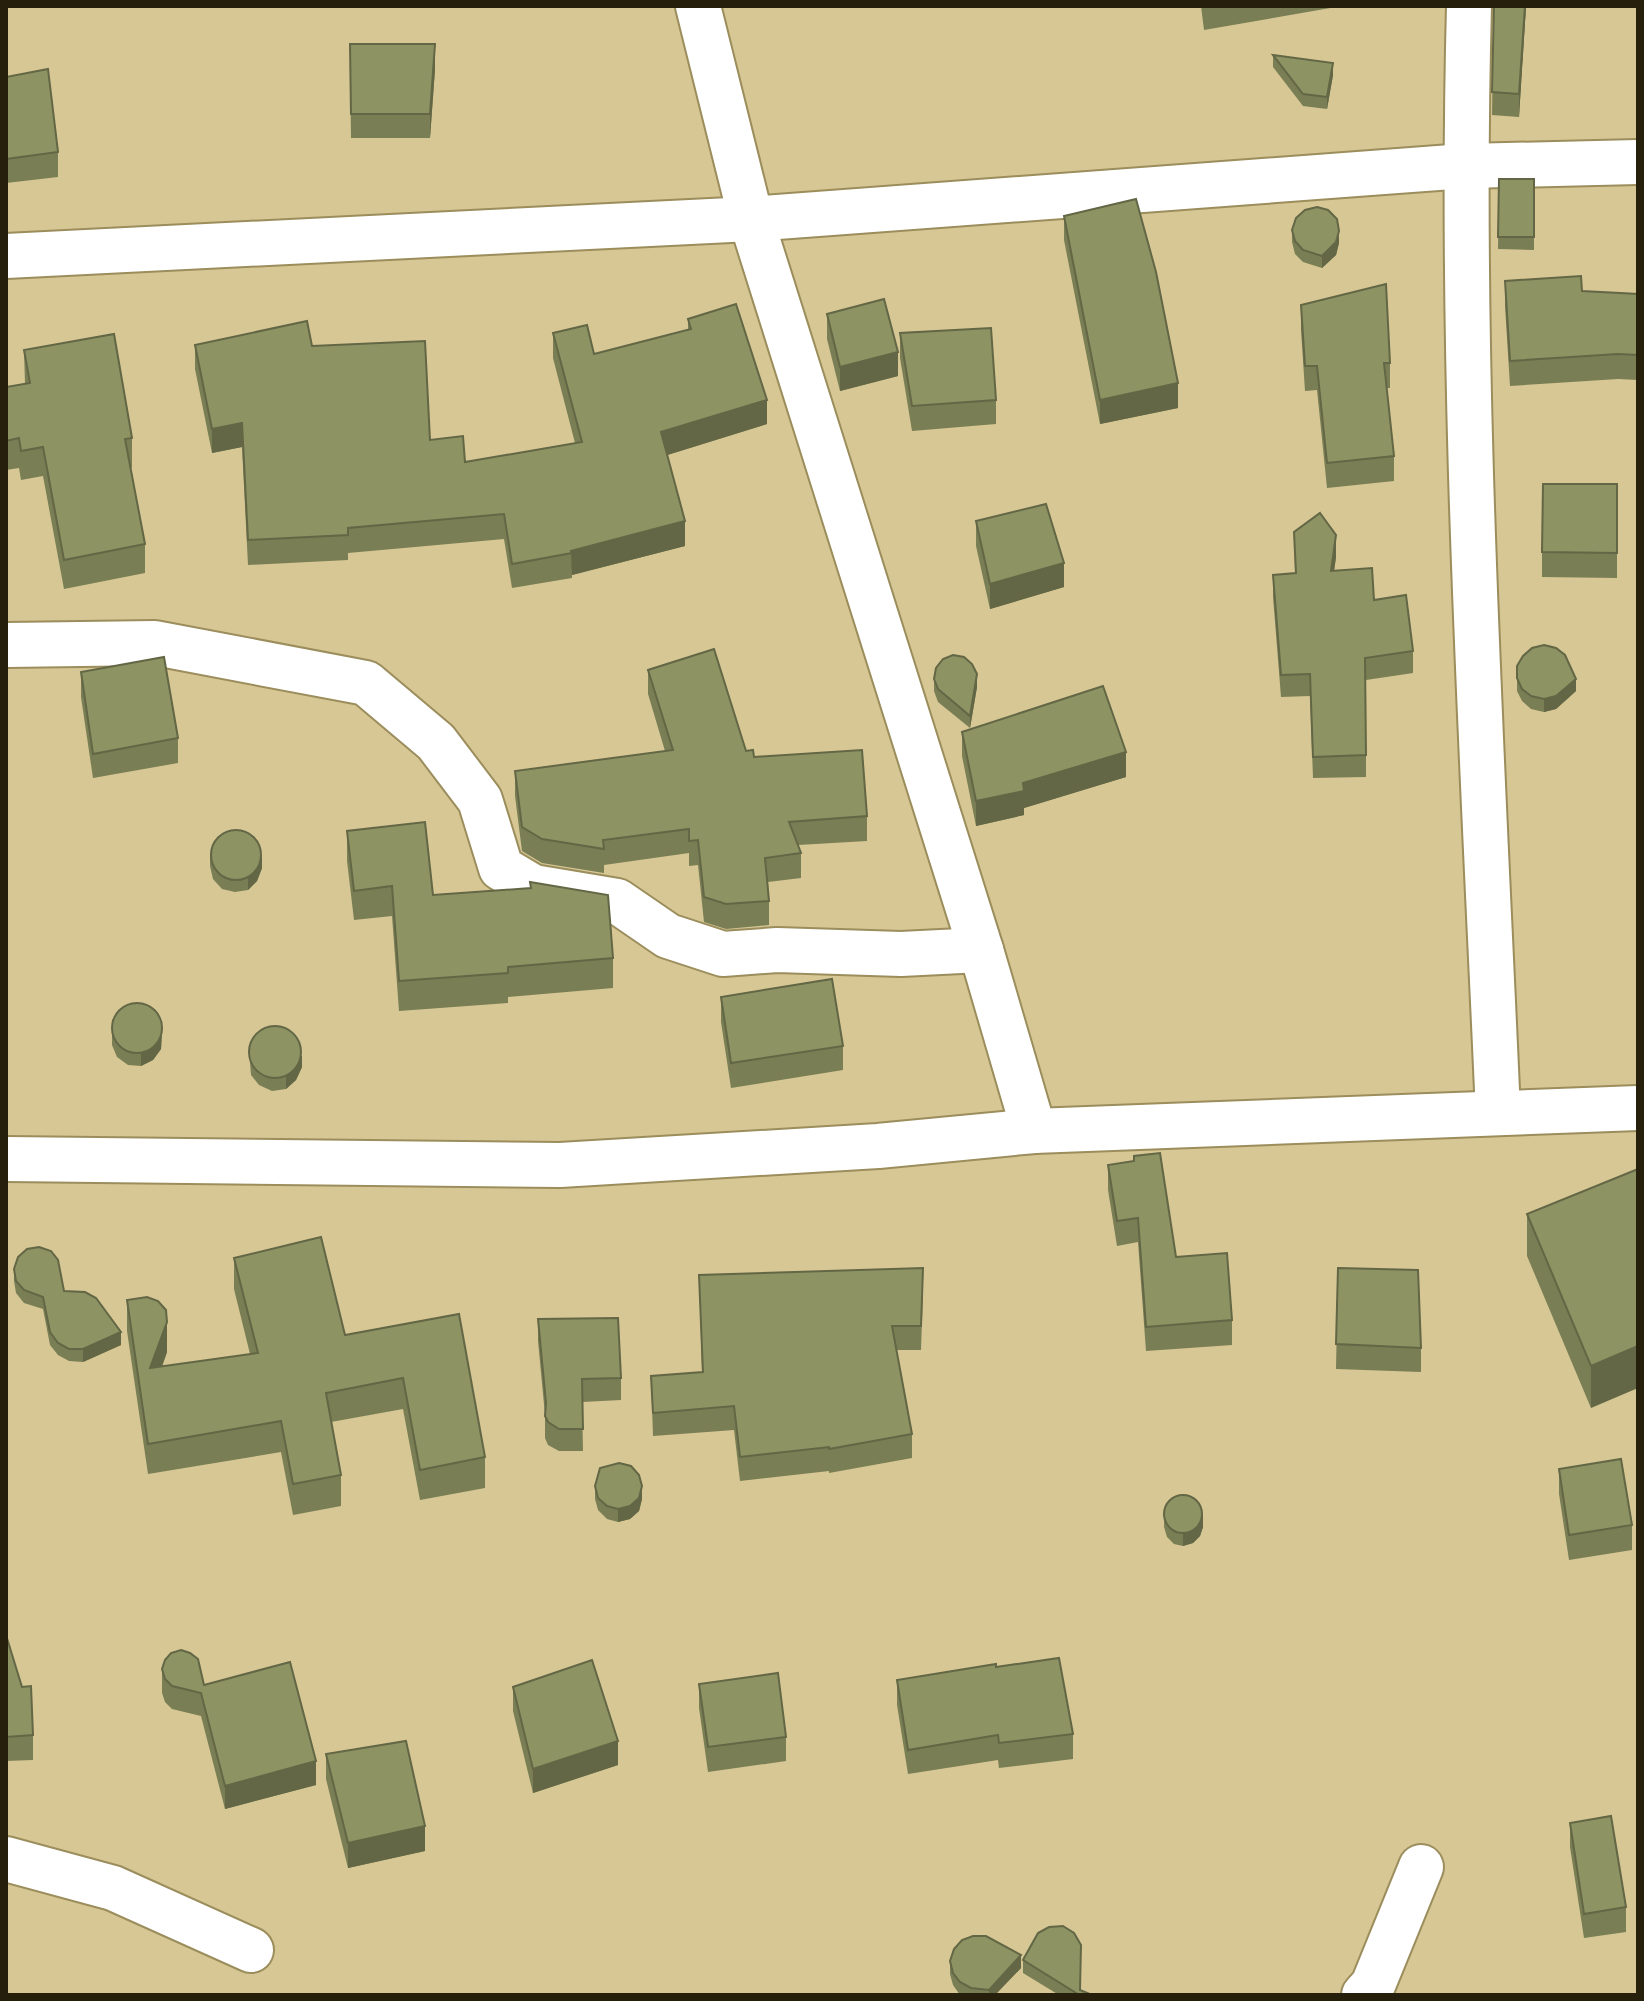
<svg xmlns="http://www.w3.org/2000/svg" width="1644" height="2001" font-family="'IBM Plex Sans',sans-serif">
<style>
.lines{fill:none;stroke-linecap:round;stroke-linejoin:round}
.minor-casing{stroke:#9b8d5c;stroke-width:48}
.minor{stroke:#fff;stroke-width:44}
.wall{fill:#797e54}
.shaded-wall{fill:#636745}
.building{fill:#8d9362;stroke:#636745;stroke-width:2}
</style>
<rect width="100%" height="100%" fill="#d6c795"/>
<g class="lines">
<g class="minor-casing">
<g id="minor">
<path d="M698 6 751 219 981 950 1034 1131"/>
<path d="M1469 6C1459 375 1482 745 1498 1113"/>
<path d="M6 256 751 219 1465 166 1638 162"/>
<path d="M6 645 155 643 366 683 436 742 480 800 501 868 533 887 617 901 668 936 723 954 777 950 901 954 981 950"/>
<path d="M6 1159 560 1165 878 1146 1034 1131 1638 1108"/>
<path d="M6 1859 113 1888 251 1950"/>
<path d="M1364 1995 1373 1985 1421 1867"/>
</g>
</g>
<use href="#minor" class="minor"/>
</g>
<g class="wall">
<path d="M1201 6H1342L1204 30Z"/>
<path d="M1494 6H1526L1519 117 1492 115Z"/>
<path d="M1273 55 1333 75 1327 109 1303 106 1273 67Z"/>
<path d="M350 68 435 69 430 138H351Z"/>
<path d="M6 77 58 152V177L6 183Z"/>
<path d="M1499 179H1534V250L1498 249Z"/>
<path d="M1064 216 1178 408 1100 424 1064 240Z"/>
<path d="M1292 230 1339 243 1336 255 1322 268 1303 262 1295 254 1292 242Z"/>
<path d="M1505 281 1582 291 1638 294V380L1618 379 1510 386 1505 306Z"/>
<path d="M1301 305 1390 363V388H1387L1394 456V481L1327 488 1317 390 1305 391 1301 330Z"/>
<path d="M827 314 898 376 840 391 827 339Z"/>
<path d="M688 319 767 424 667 455 685 546 572 575V578L512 588 504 539 348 553V560L248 565 242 447 212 453 195 369V345L312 346 430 440 465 462 575 443 553 358V333L594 354 688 330Z"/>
<path d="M900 333 996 400V424L912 431 900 358Z"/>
<path d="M24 350 132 438V467L131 468 145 544V573L64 589 43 476 21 480 19 468 6 470V387L25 384Z"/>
<path d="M1617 484V578L1542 577V552Z"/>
<path d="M976 521 1064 587 990 609 976 546Z"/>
<path d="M1294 532 1336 557 1334 571 1374 600 1413 651V673L1366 680V777L1313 778 1310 696 1281 697 1273 597V575L1295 573Z"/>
<path d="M1517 666 1576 691 1556 709 1544 712 1531 709 1522 701 1517 691Z"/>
<path d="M648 670 754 757 867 816V841L798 845 801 853V878L768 882 769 901V925L726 929 704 922 698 865 689 866V853L604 865V873L542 863 522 851 515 796V771L665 751 648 694Z"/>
<path d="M81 672 178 738V763L93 778 81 697Z"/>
<path d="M934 679 977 687 970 728 938 702 934 691Z"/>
<path d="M962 732 1126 777 1024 808V815L976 826 962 756Z"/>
<path d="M347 831 433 895 530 888V882L613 958V988L508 997V1003L399 1011 392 916 354 920 347 861Z"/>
<path d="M210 853 262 868 257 881 248 890 235 892 222 889 213 879 210 866Z"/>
<path d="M721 997 843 1046V1070L731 1088 721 1022Z"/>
<path d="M112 1019 162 1036 161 1049 153 1060 141 1066 128 1065 117 1057 112 1045Z"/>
<path d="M249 1049 302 1067 296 1080 286 1089 272 1091 259 1085 251 1075Z"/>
<path d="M1108 1165 1176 1257 1232 1320V1345L1146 1351 1138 1242 1117 1246 1108 1190Z"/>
<path d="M1638 1169 1591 1408 1527 1256V1214Z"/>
<path d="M234 1258 345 1335 459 1314 485 1457V1488L420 1500 403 1409 331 1422 341 1475V1506L293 1515 281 1452 148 1474 127 1331V1300L167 1352 162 1367 250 1354 234 1289Z"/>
<path d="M1338 1268 1421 1348V1372L1336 1369Z"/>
<path d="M14 1269 64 1291 121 1345 83 1362 69 1361 58 1355 50 1345 43 1309 24 1303 16 1293 14 1281Z"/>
<path d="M699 1275 923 1291 921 1350H896L912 1434V1458L829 1473V1471L740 1481 734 1430 653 1436 651 1376 702 1372Z"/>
<path d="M538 1319 621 1378V1400L582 1402 583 1451H559L548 1445 545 1438V1415L538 1341Z"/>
<path d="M1559 1469 1632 1525V1550L1569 1560 1559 1494Z"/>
<path d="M595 1486 642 1499 639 1511 630 1519 618 1522 607 1519 598 1510 595 1499Z"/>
<path d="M1164 1515 1203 1527 1200 1536 1193 1543 1183 1546 1174 1544 1167 1537 1164 1527Z"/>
<path d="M6 1635 33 1735V1760L6 1761Z"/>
<path d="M996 1667 1073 1734V1759L999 1768 998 1760 908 1774 897 1705V1680Z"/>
<path d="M162 1669 204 1685 316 1785 225 1809 201 1716 172 1709 165 1702 162 1693Z"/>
<path d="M699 1684 786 1737V1761L708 1772 699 1708Z"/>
<path d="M513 1687 618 1765 533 1793 513 1711Z"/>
<path d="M326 1754 425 1851 348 1868 326 1779Z"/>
<path d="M1570 1823 1626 1907V1932L1584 1938 1570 1847Z"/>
<path d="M1023 1960 1080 1990 1092 1995H1059L1023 1973Z"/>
<path d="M950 1961 1021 1968 995 1995H960L953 1985 950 1974Z"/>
</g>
<g class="shaded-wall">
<path d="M1525 6H1526L1519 117V94Z"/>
<path d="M435 44V69L430 138V114Z"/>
<path d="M1333 63V75L1327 109V97Z"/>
<path d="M1339 231V243L1336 255 1322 268V256Z"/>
<path d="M898 352V376L840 391V367Z"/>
<path d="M1178 383V408L1100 424V400Z"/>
<path d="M767 400V424L661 457V432Z"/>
<path d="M242 423V447L212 453V429Z"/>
<path d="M685 521V546L572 575 571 551Z"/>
<path d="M1336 535V557L1331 593V571Z"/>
<path d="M1064 563V587L990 609V584Z"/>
<path d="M977 674V687L970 728V716Z"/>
<path d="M1576 679V691L1556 709 1544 712V699Z"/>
<path d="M1126 752V777L1024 808V815L976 826V801L1023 783Z"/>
<path d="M262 856V868L257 881 248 890V877Z"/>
<path d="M162 1024 161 1049 153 1060 141 1066V1053Z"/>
<path d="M302 1055V1067L296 1080 286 1089V1076Z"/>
<path d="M167 1322V1352L150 1399V1368Z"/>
<path d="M121 1332V1345L83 1362V1349Z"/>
<path d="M1638 1346V1388L1591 1408V1366Z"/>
<path d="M642 1486V1499L639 1511 630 1519 618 1522V1509Z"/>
<path d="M1203 1515V1527L1200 1536 1193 1543 1183 1546V1534Z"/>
<path d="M618 1741V1765L533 1793V1769Z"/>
<path d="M316 1761V1785L225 1809V1786Z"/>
<path d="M425 1826V1851L348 1868V1843Z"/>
<path d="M1021 1955V1968L995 1995H989V1990Z"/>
</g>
<g class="building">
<path d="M1494 6H1525L1519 94 1492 92Z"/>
<path d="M350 44H435L430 114H351Z"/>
<path d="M1273 55 1333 63 1327 97 1303 94Z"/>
<path d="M48 69 58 152 6 159V77Z"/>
<path d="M1499 179H1534V237H1498Z"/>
<path d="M1136 199 1156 272 1178 383 1100 400 1064 216Z"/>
<path d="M1317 207 1328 210 1337 219 1339 231 1336 242 1322 256 1303 250 1295 241 1292 230 1296 218 1305 210Z"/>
<path d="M1581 276 1582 291 1638 294V355L1618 354 1510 361 1505 281Z"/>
<path d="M1386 284 1390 363H1384L1394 456 1327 463 1317 366H1305L1301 305Z"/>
<path d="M884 299 898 352 840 367 827 314Z"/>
<path d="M736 304 767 400 661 432 685 521 571 551 572 553 512 564 504 514 348 528V535L248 540 242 423 212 429 195 345 307 321 312 346 425 341 430 440 463 436 465 462 582 442 553 333 587 325 594 354 691 329 688 319Z"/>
<path d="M991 328 996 400 912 406 900 333Z"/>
<path d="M114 334 132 438 125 439 145 544 64 560 43 447 21 451 19 438 6 441V387L30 383 24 350Z"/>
<path d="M1543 484H1617V553L1542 552Z"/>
<path d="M1046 504 1064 563 990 584 976 521Z"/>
<path d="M1320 513 1336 535 1331 571 1372 568 1374 600 1406 595 1413 651 1365 658 1366 755 1313 757 1310 674 1281 675 1273 575 1296 573 1294 532Z"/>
<path d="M1544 645 1556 648 1565 655 1576 679 1556 696 1544 699 1531 696 1522 689 1517 678V666L1523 656 1532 648Z"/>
<path d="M714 649 746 751 753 750 754 757 862 750 867 816 789 822 801 853 765 858 769 901 726 904 704 897 698 840 689 841V829L603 840 604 849 542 839 522 827 515 771 673 750 648 670Z"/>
<path d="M953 655 964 657 972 664 977 674 970 716 938 689 934 679 936 668 943 659Z"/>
<path d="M164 657 178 738 93 754 81 672Z"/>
<path d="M1103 686 1126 752 1023 783 1024 791 976 801 962 732Z"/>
<path d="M425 822 433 895 531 888 530 882 608 895 613 958 508 967V973L399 981 392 886 354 891 347 831Z"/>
<circle cx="236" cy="855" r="25"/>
<path d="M832 979 843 1046 731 1063 721 997Z"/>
<circle cx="137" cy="1028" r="25"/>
<circle cx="275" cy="1052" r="26"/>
<path d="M1160 1153 1176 1257 1227 1253 1232 1320 1146 1327 1138 1218 1117 1221 1108 1165 1134 1161V1156Z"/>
<path d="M1638 1169V1346L1591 1366 1527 1214Z"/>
<path d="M321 1237 345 1335 459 1314 485 1457 420 1470 403 1378 326 1393 341 1475 293 1484 281 1421 148 1444 127 1300 147 1297 158 1301 166 1310 167 1322 150 1368 258 1353 234 1258Z"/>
<path d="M39 1247 51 1251 58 1260 64 1291 85 1292 96 1298 121 1332 83 1349H69L58 1343 50 1332 43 1297 24 1290 16 1281 14 1269 18 1257 27 1249Z"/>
<path d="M923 1268 921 1326H892L912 1434 829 1449V1447L740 1457 734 1406 653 1413 651 1376 703 1372 699 1275Z"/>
<path d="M1338 1268 1418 1270 1421 1348 1336 1344Z"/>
<path d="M618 1318 621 1378 582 1379 583 1429H559L548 1422 545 1416 546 1403 538 1319Z"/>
<path d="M1621 1459 1632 1525 1569 1535 1559 1469Z"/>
<path d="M619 1463 631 1466 639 1475 642 1486 639 1498 630 1506 618 1509 607 1506 598 1498 595 1486 600 1468Z"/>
<circle cx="1183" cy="1514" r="19"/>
<path d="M6 1635 22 1687 31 1686 33 1735 6 1737Z"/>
<path d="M181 1650 190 1653 198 1659 204 1685 290 1662 316 1761 225 1786 201 1693 172 1686 165 1679 162 1669 165 1660 171 1653Z"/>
<path d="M1059 1658 1073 1734 999 1743 998 1735 908 1750 897 1680 996 1664V1667Z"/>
<path d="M592 1660 618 1741 533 1769 513 1687Z"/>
<path d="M778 1673 786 1737 708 1747 699 1684Z"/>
<path d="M406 1741 425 1826 348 1843 326 1754Z"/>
<path d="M1611 1816 1626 1907 1584 1914 1570 1823Z"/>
<path d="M1063 1926 1074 1933 1081 1945 1080 1990 1092 1995H1074L1076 1993 1023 1960 1038 1933 1049 1927Z"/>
<path d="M973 1936H986L1021 1955 989 1990 971 1988 960 1982 953 1973 950 1961 954 1949 962 1940Z"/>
</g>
<rect width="1644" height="2001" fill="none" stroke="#251f0b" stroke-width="16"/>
</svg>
